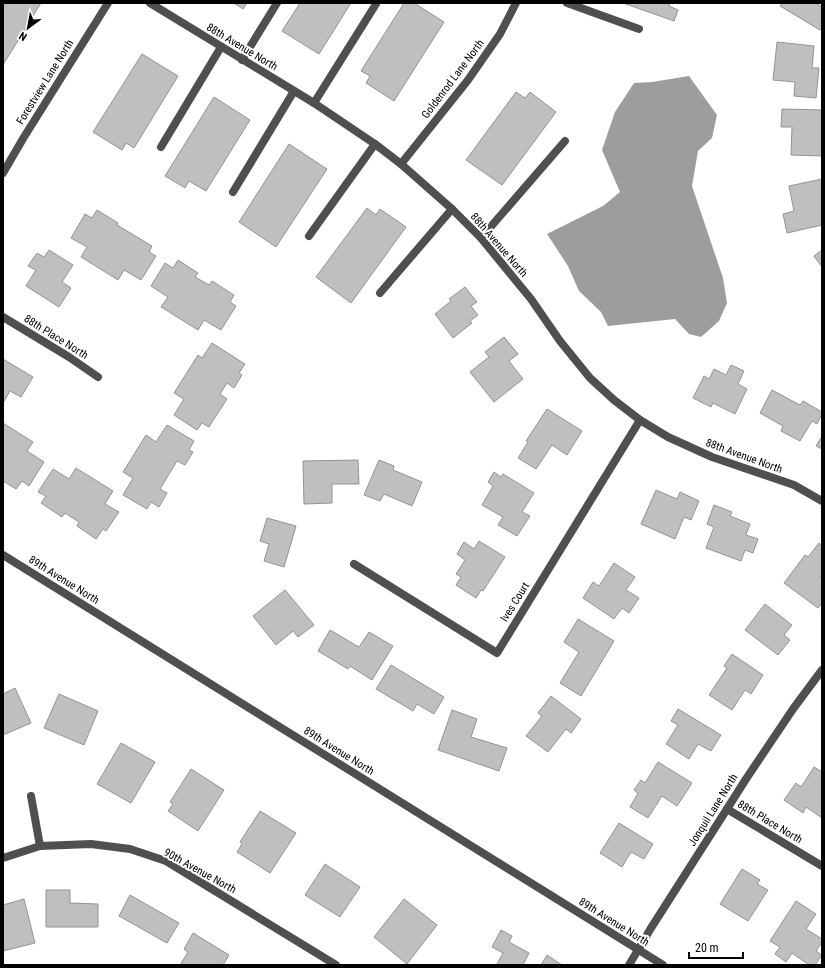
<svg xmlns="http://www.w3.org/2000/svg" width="825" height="968" font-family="'Roboto Condensed',sans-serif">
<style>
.water{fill:#9d9d9d}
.building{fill:#bfbfbf;stroke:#939393}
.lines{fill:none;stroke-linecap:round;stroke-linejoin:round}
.service{stroke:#4f4f4f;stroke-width:8}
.minor{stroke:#4f4f4f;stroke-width:8}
.tertiary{stroke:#4f4f4f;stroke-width:8}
.labels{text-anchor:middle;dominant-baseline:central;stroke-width:4;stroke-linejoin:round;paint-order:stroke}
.street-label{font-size:11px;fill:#000;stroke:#fff}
</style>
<rect width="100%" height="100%" fill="#fff"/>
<path class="water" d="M689 76 717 115 712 138 698 151 692 186 723 278 727 303 719 321 701 337 689 334 675 319 608 326 601 312 579 291 568 266 547 234 603 206 620 192 602 150 615 112 634 83 652 82Z"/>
<g class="building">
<path d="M3 3H41L3 65Z"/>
<path d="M234 3H247L243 9Z"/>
<path d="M300 3H351L319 54 282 31Z"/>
<path d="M404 3H414L444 22 394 101 366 83 370 76 361 71Z"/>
<path d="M623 3H670L669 6 678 10 674 21Z"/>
<path d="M782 3H816L822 7V28L820 30 780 6Z"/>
<path d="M777 42 814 46 812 68H819L816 98 794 96 795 82 773 80Z"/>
<path d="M142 54 178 76 134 148 126 143 122 150 93 132Z"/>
<path d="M516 92 525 98 530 92 556 112 502 185 466 160Z"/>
<path d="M214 97 250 120 206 191 189 181 185 188 165 176Z"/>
<path d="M782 109 822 110V156L791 155 792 127H781Z"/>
<path d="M289 144 327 169 276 247 239 222Z"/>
<path d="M822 179V207H821L822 213V225L787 233 783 214 794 211 789 186Z"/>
<path d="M367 208 376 215 380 209 406 227 351 303 316 277Z"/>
<path d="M97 210 118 223 117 225 152 246 149 252 156 256 141 280 124 270 118 280 81 257 87 247 71 238 85 214 92 218Z"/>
<path d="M49 250 73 265 62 282 71 288 59 307 26 286 36 270 28 266 37 253 44 257Z"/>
<path d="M822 250V267L814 256Z"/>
<path d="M178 260 198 273 195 277 209 285 212 281 234 295 230 302 236 306 221 330 204 320 198 330 161 307 168 297 151 286 165 263 173 268Z"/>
<path d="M465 287 477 302 471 306 478 315 470 321 472 323 453 338 435 314 451 301 449 299Z"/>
<path d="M504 337 518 354 509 361 523 379 494 402 470 372 489 357 485 352Z"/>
<path d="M212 343 245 364 239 373 242 375 234 388 227 383 220 394 227 399 209 427 202 423 197 430 174 415 184 399 174 393 198 355 202 358Z"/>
<path d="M3 359 33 377 21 397 10 391 3 403Z"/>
<path d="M731 365 744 371 738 384 747 389 735 414 713 403 711 407 693 398 704 376 709 379 714 369 726 375Z"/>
<path d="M772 390 800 405 803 401 822 412V414L817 424 812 421 800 441 781 431 783 426 760 413Z"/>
<path d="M547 409 582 431 567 455 552 445 536 469 518 458 528 442 526 441Z"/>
<path d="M3 423 33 442 27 451 44 462 29 486 22 481 16 489 3 481Z"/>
<path d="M167 425 194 441 189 450 193 452 185 465 177 461 160 489 167 493 159 507 151 502 147 509 123 495 133 478 123 472 146 435 156 442Z"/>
<path d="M822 436V449L816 446Z"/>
<path d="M358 460 359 484H332V503L304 504 303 461Z"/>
<path d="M379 460 394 466 393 470 422 482 412 506 384 494 380 501 364 495Z"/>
<path d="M76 468 113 491 105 504 119 512 106 531 103 529 96 539 77 526 79 522 65 513 62 517 41 503 46 496 38 492 53 469 69 479Z"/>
<path d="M494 472 501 477 503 474 534 493 522 512 530 516 517 536 498 525 503 517 482 505 493 486 488 482Z"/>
<path d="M656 490 677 499 680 492 699 501 691 520 684 517 675 539 641 524Z"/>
<path d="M714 505 732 512 730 516 750 524 746 535 758 539 753 553 745 550 741 561 706 548 714 527 707 524Z"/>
<path d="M267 518 296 526 284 567 264 561 269 544 260 541Z"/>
<path d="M479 541 505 557 483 591 481 590 476 598 456 585 461 577 456 574 465 560 457 554 464 542 474 549Z"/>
<path d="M819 543 822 546V574L820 577 822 578V603L818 608 784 583 805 555 808 557Z"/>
<path d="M614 563 635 577 626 590 639 598 629 613 622 608 614 619 583 598 593 582 599 586Z"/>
<path d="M285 590 314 625 298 637 293 631 276 645 253 616Z"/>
<path d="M765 604 792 625 784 635 790 640 778 655 745 630Z"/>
<path d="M578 619 614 641 581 696 560 683 579 652 564 642Z"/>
<path d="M330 630 359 647 369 632 393 646 372 680 350 666 348 669 318 651Z"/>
<path d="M732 654 763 675 751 694 745 690 732 710 709 695 727 668 724 666Z"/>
<path d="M391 665 444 697 434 714 417 704 413 711 376 689Z"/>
<path d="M15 688 31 723 3 735V694Z"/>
<path d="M59 694 98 711 84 745 44 728Z"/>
<path d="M551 696 581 719 571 733 566 729 548 752 526 736 542 716 538 713Z"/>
<path d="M678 709 721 735 711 751 698 744 689 759 666 744 678 725 671 721Z"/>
<path d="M452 710 477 719 471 737 507 748 499 771 438 750Z"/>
<path d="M121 743 155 762 131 803 97 784Z"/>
<path d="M658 762 692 783 677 806 662 796 648 818 630 807 638 793 634 790 641 780 645 783Z"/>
<path d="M814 767 822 772V818L806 807 803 813 784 800 796 783 801 787Z"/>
<path d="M191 769 224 790 198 831 168 811 173 804 170 802Z"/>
<path d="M260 811 296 833 270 873 237 852 242 844 240 842Z"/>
<path d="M619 823 653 844 644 859 631 852 622 867 600 853Z"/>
<path d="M325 864 360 887 340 917 305 895Z"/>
<path d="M742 869 760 880 757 884 768 890 748 921 720 904Z"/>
<path d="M46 890H70V903L98 904V927H46Z"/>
<path d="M130 895 179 923 167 943 119 916Z"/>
<path d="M24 899 35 943 3 951V905Z"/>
<path d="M404 899 437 925 407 964 374 937Z"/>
<path d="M796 901 816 914 806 929 822 939V942L816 951 822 955 815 965H809L792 953 786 962 775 954 780 947 770 941Z"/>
<path d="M501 930 512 936 509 942 529 953 523 965H499L497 964 503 953 492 947Z"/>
<path d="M193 933 229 955 223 965H180L188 952 184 949Z"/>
<path d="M547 955 562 965H541Z"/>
</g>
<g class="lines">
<g class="service">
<path d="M567 3 639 29"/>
<path d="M242 60 277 3"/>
<path d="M314 103 376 4"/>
<path d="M161 147 221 47"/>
<path d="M233 192 294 91"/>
<path d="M309 236 375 144"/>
<path d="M481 238 565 141"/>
<path d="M380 293 452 209"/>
</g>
<g class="minor">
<path d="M150 3 314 103 375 144 401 164 452 209 481 238 531 299 560 341 590 378 614 400 640 420 668 437 712 457 794 485 822 501"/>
<path d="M401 164 468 80 500 34 516 3"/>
<path d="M3 317 69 357 98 377"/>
<path d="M354 564 497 653 640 420"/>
<path d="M31 796 40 846 91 844 130 849 166 861 336 965"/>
<path d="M727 809 822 866"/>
<path d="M3 858 40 846"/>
<path d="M629 965 651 928 727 809 746 779 793 709 822 670"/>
</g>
<g class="tertiary">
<path d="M3 173 24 137 108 3"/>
<path d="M3 555 663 965"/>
</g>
</g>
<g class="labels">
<g class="street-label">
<text transform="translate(242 47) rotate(31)">88th Avenue North</text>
<text transform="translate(453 79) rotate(-53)">Goldenrod Lane North</text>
<text transform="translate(45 82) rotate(-58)">Forestview Lane North</text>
<text transform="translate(499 245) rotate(49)">88th Avenue North</text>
<text transform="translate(56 337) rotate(32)">88th Place North</text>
<text transform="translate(744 456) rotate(20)">88th Avenue North</text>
<text transform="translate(64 580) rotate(32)">89th Avenue North</text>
<text transform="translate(515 602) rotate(-58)">Ives Court</text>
<text transform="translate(339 751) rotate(32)">89th Avenue North</text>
<text transform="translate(713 810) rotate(-58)">Jonquil Lane North</text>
<text transform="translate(770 822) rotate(31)">88th Place North</text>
<text transform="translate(200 871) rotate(29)">90th Avenue North</text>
<text transform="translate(614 922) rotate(32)">89th Avenue North</text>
</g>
</g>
<rect width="825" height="968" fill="none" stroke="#000000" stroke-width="8"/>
<g transform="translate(28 28) rotate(212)" stroke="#ffffff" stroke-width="3" paint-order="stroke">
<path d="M0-3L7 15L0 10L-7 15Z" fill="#000000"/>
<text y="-6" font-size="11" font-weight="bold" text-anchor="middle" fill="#000000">N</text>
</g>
<path d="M689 952v6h54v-6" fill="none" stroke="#000000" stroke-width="2"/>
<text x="695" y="952" font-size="12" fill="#000000" stroke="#ffffff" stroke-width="3" paint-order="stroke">20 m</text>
</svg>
